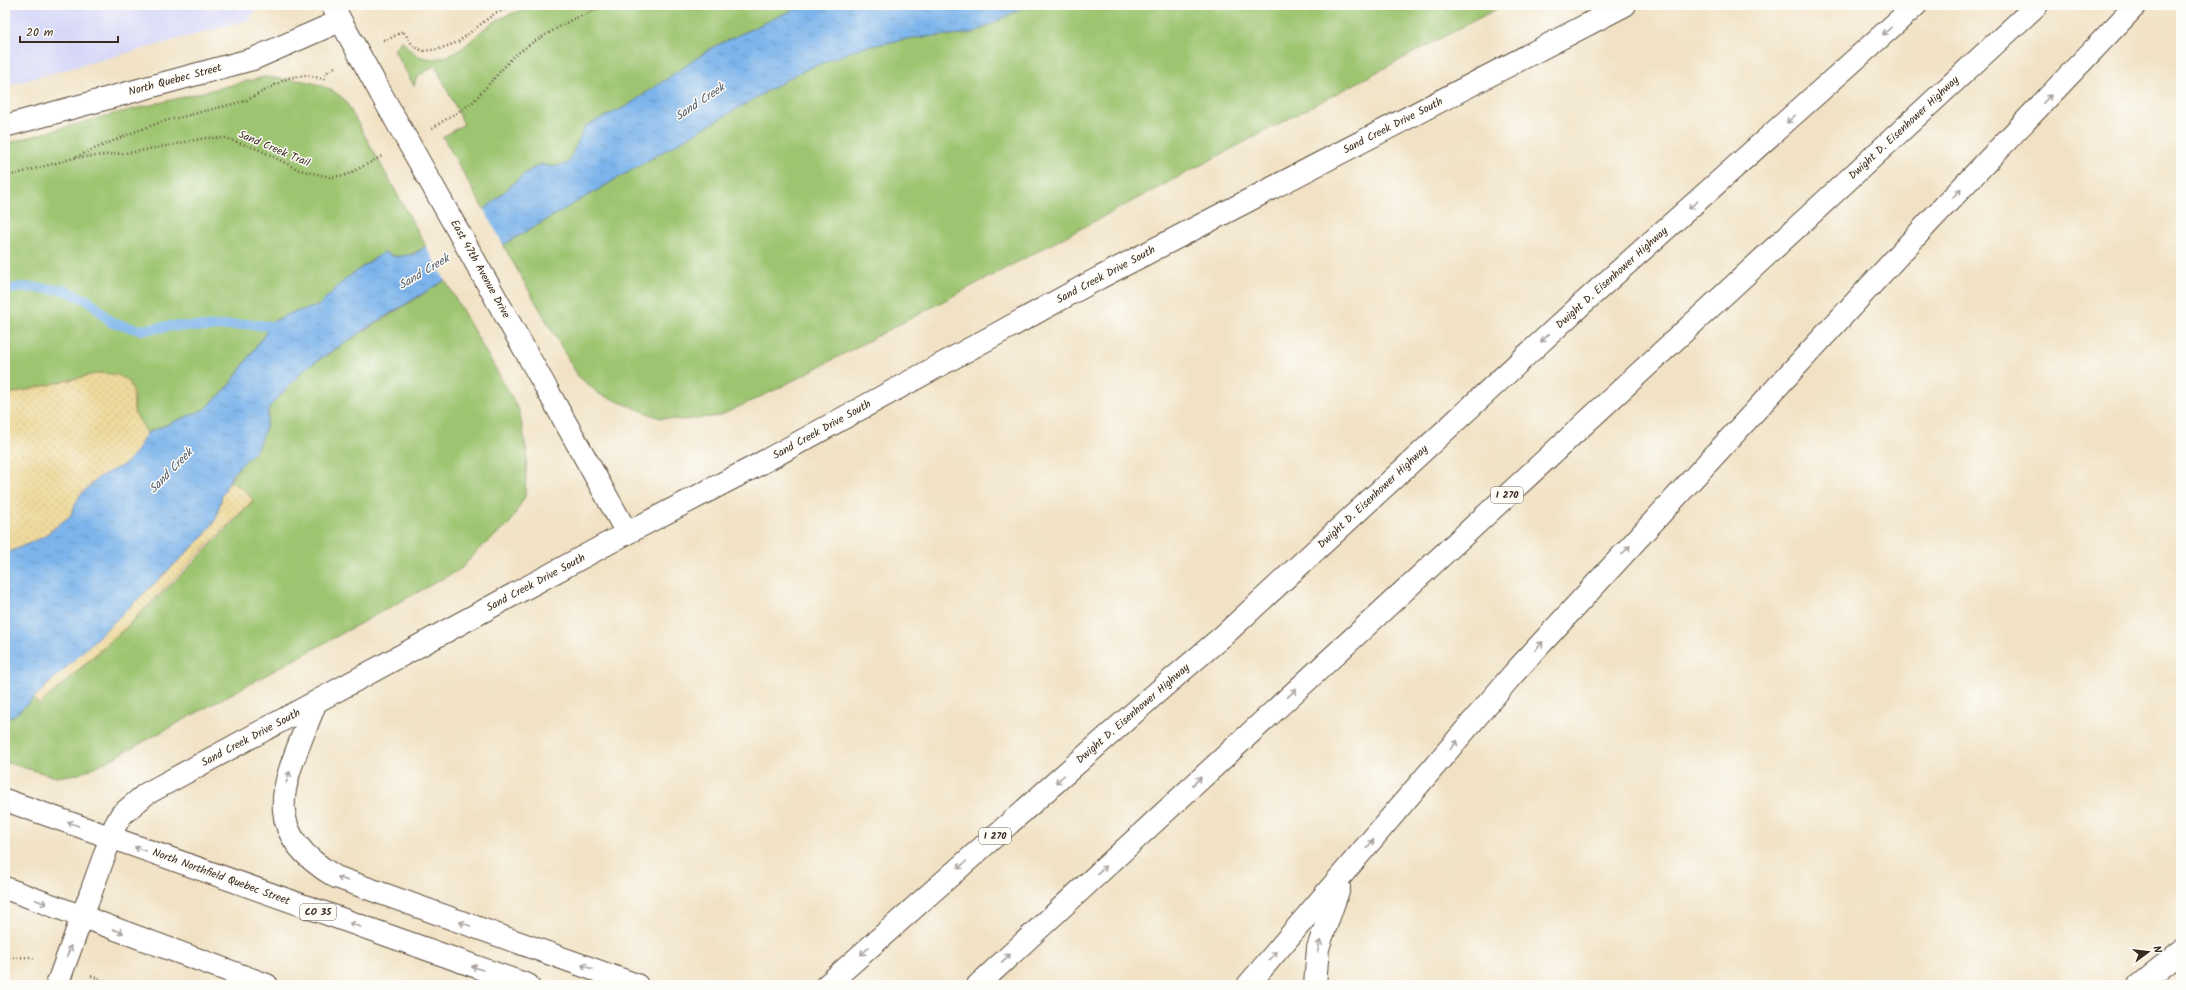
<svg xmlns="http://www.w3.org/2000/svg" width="2186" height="990" font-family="Kalam,sans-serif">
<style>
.built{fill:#d6d7f8}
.grass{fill:#9dc470;stroke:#6c7747}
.sand{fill:url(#sand-dots);stroke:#94825e}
.water{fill:url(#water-ripples);stroke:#5b6f84}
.pier{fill:#f1e2c5}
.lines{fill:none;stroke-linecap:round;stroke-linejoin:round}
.stream{stroke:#7bb4eb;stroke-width:10}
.street-casing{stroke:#564637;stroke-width:24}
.secondary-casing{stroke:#564637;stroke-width:24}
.primary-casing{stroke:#564637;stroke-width:24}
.highway-casing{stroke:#564637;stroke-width:24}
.path{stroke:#564637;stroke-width:2.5;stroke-dasharray:1 3;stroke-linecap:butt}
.street{stroke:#fff;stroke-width:22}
.secondary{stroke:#fff;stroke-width:22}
.primary{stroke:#fff;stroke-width:22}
.highway{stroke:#fff;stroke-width:22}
.street-bridge-casing{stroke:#564637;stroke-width:24;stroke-linecap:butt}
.street-bridge{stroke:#fff;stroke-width:22}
.oneway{stroke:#a79f9a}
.labels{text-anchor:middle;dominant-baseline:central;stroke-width:3;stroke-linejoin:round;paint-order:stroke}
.shield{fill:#fdfcf7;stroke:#75695f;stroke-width:1}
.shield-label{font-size:10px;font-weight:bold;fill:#3b2a1e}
.street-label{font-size:11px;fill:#3b2a1e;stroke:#fdfcf7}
.water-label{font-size:12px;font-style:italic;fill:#515a66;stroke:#fdfcf7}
</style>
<defs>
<pattern id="sand-dots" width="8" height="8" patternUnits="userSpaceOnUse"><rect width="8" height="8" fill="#eeda9e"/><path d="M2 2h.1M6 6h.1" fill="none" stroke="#cdbb88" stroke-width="1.8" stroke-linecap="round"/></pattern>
<pattern id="water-ripples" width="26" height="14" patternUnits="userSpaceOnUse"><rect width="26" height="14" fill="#7bb4eb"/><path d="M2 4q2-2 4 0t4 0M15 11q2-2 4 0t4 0" fill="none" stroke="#6693be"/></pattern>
</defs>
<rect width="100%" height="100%" fill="#fdfcf7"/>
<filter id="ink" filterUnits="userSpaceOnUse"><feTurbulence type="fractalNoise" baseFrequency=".025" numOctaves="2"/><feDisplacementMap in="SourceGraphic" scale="8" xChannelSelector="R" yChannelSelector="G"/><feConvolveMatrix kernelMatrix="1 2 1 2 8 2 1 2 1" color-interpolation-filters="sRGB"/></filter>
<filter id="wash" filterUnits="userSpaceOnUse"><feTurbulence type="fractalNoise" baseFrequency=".012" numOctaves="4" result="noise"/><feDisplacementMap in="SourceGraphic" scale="16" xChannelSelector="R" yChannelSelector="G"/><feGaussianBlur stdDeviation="0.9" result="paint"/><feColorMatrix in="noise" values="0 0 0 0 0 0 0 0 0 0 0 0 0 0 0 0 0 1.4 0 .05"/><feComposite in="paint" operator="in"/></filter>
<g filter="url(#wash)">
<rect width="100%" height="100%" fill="#f1e2c5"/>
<path class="built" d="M5 5H260L249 20 5 86Z"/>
<g class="grass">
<path d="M542 5H803L713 47 627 106 586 126 568 163 553 167 541 164 524 174 484 210 443 137 464 124 435 65 417 77 414 86 394 50 402 40C418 65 442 63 465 46 474 39 481 30 491 24 506 13 525 10 542 5Z"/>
<path d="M1028 5H1504L777 389 719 416 684 420 660 418 599 394 578 376 503 245 800 72 860 48 912 38 974 33Z"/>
<path d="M264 77C294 80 322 79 345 100L426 246C411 256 400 260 384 252L344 280 318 306 291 313 274 321 228 387 205 409 147 433 134 412 133 391 100 373 5 395V144L98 118Z"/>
<path d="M445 280 519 410 527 453 525 496 510 523 479 549 462 568 110 760 79 774 56 777 5 762V720L16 714 34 698 39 705C114 641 186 573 253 501L243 488 229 482 266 427 269 407 306 368Z"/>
</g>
<path class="sand" d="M100 373 117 375 129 381 133 391 134 412 147 433 148 450 201 469 243 488 253 500 125 628 39 705 5 659V395Z"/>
<path class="water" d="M803 5H1028L974 33 912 38 860 48 800 72 503 245 381 319 306 368 269 407 266 427 257 449 233 473 222 496 216 519 203 537 34 698 16 714 5 720V554L43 537 70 516 80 495 99 477 125 464 137 450 147 433 205 409 228 387 274 321 291 313 318 306 344 280 384 252 395 257 414 254 484 210 524 174 541 164 553 167 568 163 585 126 627 106 713 47Z"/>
<path class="pier" d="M483 208 504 246 446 282 425 245Z"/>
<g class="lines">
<path class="stream" d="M5 290 23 287 65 290 91 302 112 323 141 330 171 326 207 327 248 324 278 327 283 330"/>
</g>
</g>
<g filter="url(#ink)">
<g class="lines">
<g class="street-casing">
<g id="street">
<path d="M332 5 380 92"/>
<path d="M5 126 253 59 340 21"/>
<path d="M549 393 627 533"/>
</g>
</g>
<g class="secondary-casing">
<path id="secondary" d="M82 917 115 826 121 815 146 794 627 533 754 467 1099 278 1625 5"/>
</g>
<g class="primary-casing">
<g id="primary">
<path d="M315 704C288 777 252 827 336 877L637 985"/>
<path d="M5 800 528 985"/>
<path d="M5 888 267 985"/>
<path d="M2139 985 2181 951"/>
</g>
</g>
<g class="highway-casing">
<g id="highway">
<path d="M57 985 82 917"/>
<path d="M827 985 1162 688 1224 635 1582 304 1916 5"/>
<path d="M978 985 2037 5"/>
<path d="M1248 985 1514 673 1930 221 2136 5"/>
<path d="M1315 985 1318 948 1339 888"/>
</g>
</g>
<g class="path">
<path d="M383 40 389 39 403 31 414 47 423 51 439 49 458 42 495 13 518 5"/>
<path d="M432 128 472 103 513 57 530 44 571 20 608 5"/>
<path d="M76 157 129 134 161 122 245 101 288 78 306 75 324 79 326 73 335 67"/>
<path d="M5 177 74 158 135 152 206 138H225L260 150 299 170 330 177 347 175 384 155"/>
<path d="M5 958 30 957 36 959"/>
<path d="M91 976 117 985"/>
</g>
<use href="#street" class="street"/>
<use href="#secondary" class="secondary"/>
<use href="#primary" class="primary"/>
<use href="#highway" class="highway"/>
<g class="street-bridge-casing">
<path id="street-bridge" d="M380 92 549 393"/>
</g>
<use href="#street-bridge" class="street-bridge"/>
</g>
<defs><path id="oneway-shaft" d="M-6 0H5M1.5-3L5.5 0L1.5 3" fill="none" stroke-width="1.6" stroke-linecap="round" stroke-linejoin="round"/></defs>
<g class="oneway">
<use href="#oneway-shaft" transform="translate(1887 31) rotate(138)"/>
<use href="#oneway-shaft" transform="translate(2047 99) rotate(-46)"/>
<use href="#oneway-shaft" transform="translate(1791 119) rotate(138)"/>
<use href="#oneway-shaft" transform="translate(1957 193) rotate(-46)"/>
<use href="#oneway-shaft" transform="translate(1693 205) rotate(138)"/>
<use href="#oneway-shaft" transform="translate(1545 338) rotate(137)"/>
<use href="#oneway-shaft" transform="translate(1626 550) rotate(-48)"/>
<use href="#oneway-shaft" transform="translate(1539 646) rotate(-48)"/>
<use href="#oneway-shaft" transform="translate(1292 693) rotate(-43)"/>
<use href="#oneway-shaft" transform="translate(1454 745) rotate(-50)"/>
<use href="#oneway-shaft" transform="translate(288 777) rotate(-73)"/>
<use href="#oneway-shaft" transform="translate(1060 779) rotate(138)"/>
<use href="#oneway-shaft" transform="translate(1197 781) rotate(-43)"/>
<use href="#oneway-shaft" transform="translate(73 824) rotate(-160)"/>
<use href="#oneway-shaft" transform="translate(1370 844) rotate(-50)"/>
<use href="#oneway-shaft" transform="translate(140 849) rotate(-160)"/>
<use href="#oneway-shaft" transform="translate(962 865) rotate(138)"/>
<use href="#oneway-shaft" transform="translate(1102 870) rotate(-43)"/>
<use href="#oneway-shaft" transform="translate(343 879) rotate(-159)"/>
<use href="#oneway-shaft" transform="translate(41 902) rotate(21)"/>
<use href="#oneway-shaft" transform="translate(465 924) rotate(-160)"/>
<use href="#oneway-shaft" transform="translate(355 925) rotate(-161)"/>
<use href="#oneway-shaft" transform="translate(118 931) rotate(20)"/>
<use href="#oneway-shaft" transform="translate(1319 946) rotate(-76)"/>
<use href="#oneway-shaft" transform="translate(69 951) rotate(-69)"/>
<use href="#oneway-shaft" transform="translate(865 951) rotate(138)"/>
<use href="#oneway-shaft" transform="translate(1273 956) rotate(-49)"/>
<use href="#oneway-shaft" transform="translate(1006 958) rotate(-43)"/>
<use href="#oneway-shaft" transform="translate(587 967) rotate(-161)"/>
<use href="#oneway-shaft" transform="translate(477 968) rotate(-161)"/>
</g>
</g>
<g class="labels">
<g class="shield">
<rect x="1491" y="487" width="32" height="16" rx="3"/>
<rect x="979" y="828" width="32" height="16" rx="3"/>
<rect x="300" y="904" width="36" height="16" rx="3"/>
</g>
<g class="shield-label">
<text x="1507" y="495">I 270</text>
<text x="995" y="836">I 270</text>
<text x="318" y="912">CO 35</text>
</g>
<g class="street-label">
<text transform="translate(175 80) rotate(-15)">North Quebec Street</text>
<text transform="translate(1393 126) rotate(-27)">Sand Creek Drive South</text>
<text transform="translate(1904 128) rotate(-43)">Dwight D. Eisenhower Highway</text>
<text transform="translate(274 149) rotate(23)">Sand Creek Trail</text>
<text transform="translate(480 269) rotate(61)">East 47th Avenue Drive</text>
<text transform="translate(1106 275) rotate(-28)">Sand Creek Drive South</text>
<text transform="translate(1612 278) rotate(-42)">Dwight D. Eisenhower Highway</text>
<text transform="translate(822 430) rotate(-29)">Sand Creek Drive South</text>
<text transform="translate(1373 497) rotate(-43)">Dwight D. Eisenhower Highway</text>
<text transform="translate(536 583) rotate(-28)">Sand Creek Drive South</text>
<text transform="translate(1133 714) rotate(-41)">Dwight D. Eisenhower Highway</text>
<text transform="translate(251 738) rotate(-28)">Sand Creek Drive South</text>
<text transform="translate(221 877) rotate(20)">North Northfield Quebec Street</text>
</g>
<g class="water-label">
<text transform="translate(700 102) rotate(-34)">Sand Creek</text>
<text transform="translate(424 272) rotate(-31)">Sand Creek</text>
<text transform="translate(171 471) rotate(-46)">Sand Creek</text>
</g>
</g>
<rect width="2186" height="990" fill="none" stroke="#fdfcf7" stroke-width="20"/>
<g transform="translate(2148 952) rotate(75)" stroke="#fdfcf7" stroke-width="3" paint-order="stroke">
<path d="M0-3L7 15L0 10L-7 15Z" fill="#3b2a1e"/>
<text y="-6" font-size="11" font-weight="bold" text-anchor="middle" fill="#3b2a1e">N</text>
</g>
<path d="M20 36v6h98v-6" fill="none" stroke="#3b2a1e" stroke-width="2"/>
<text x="26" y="36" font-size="12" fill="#3b2a1e" stroke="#fdfcf7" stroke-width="3" paint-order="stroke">20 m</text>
</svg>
